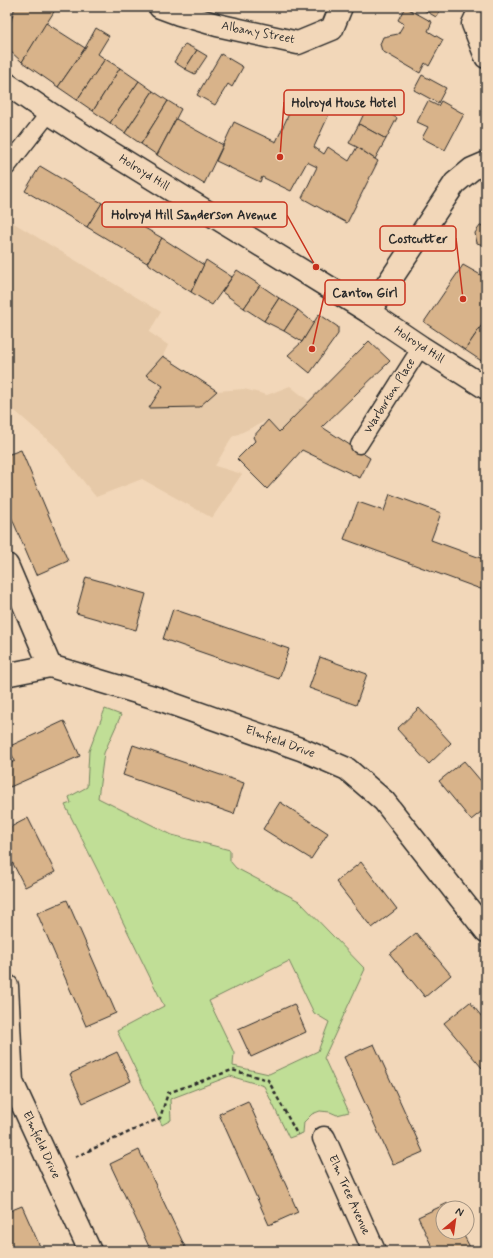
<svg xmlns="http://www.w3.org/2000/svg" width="493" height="1258" font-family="Mynerve,sans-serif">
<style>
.built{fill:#e6c9a8}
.green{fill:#c0de96;stroke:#768460;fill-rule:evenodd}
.building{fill:#d8b38a;stroke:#2b2b2b}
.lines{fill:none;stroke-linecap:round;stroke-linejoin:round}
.lane-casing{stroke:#2b2b2b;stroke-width:19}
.street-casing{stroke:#2b2b2b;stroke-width:25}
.secondary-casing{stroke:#2b2b2b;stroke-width:25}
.path{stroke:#2b2b2b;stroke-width:2.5;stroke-dasharray:4 3;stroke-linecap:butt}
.lane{stroke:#f2d7b9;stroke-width:16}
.street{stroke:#f2d7b9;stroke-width:22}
.secondary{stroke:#f2d7b9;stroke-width:22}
.labels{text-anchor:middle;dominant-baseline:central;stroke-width:3.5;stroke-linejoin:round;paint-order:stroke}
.street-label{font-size:12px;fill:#2b2b2b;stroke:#f2d7b9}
.leader{fill:none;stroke:#c8321e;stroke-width:1.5}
.callout-dot{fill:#c8321e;stroke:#f2d7b9;stroke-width:1.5}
.callout{fill:#f2d7b9;stroke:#c8321e;stroke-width:1.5}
.callout-label{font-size:13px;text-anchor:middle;font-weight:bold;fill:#2b2b2b}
</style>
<rect width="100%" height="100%" fill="#f2d7b9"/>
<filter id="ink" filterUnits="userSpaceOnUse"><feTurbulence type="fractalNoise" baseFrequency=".025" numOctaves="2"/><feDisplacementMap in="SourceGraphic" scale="8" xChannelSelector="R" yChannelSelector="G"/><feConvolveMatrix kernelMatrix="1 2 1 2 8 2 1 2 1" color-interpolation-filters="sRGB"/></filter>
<g filter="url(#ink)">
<path class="built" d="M7 219 161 312 149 332 168 345 163 356 217 391 244 389 267 395 290 386 310 402 279 432 268 420 232 437 215 466 242 474 212 518 142 479 96 497 55 446 7 404Z"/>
<path class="green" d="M105 709 121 715 104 753 98 798 172 835 230 850V861L236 868 299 901 365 969 324 1058 349 1112 337 1115 330 1112 320 1111 312 1114 304 1122 303 1133 289 1138 264 1086 230 1076 170 1099 171 1120 162 1125 117 1031 164 1006 100 875 65 805 71 803 69 797 87 787 89 751ZM289 961 314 1013 329 1022 318 1051 269 1074 233 1066 234 1053 209 1001Z"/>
<g class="building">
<path d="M15 7H57L22 62 10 51 7 44V34Z"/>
<path d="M405 7 432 22 428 31 443 40 429 66 425 63 420 73 382 51 380 44 383 37 398 34 404 24 398 20Z"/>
<path d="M419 7H442L436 17Z"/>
<path d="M46 23 85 48 58 87 22 62Z"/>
<path d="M96 28 109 36 98 54 105 59 77 100 58 87 85 48Z"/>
<path d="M185 44 197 50 185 69 174 62Z"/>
<path d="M197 50 207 56 195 74 185 69Z"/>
<path d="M221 54 243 67 232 87 228 84 215 105 197 95Z"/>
<path d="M105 59 120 68 93 111 77 100Z"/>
<path d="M120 68 139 81 110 123 93 111Z"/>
<path d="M422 75 446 88 438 103 414 90Z"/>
<path d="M139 81 153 91 125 133 110 123Z"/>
<path d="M153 91 168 101 141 144 125 133Z"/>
<path d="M312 93 324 99 321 105 331 110 314 147 324 154 328 147 349 161 357 147 378 161 347 223 302 198 317 167 307 162 291 191 262 177 260 182 216 161 234 122 276 142 298 94 309 99Z"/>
<path d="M168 101 181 109 157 155 141 144Z"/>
<path d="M428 101 438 106 441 101 464 114 445 150 422 138 428 127 417 122Z"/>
<path d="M369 103 397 118 386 139 359 124Z"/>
<path d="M176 119 223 145 204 184 157 155Z"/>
<path d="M359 124 386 139 375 159 357 147 349 143Z"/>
<path d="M40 166 102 203 87 227 25 191Z"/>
<path d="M102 203 162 238 147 263 87 227Z"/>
<path d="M486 225V245H483L477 243 475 233 480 226Z"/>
<path d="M162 238 204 265 191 292 147 263Z"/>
<path d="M206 260 232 277 212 305 191 292Z"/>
<path d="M463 265 486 278V319L465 350 424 322Z"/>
<path d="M237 270 260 285 244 308 222 292Z"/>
<path d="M260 285 279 298 264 321 244 308Z"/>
<path d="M279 298 298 310 284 331 264 321Z"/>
<path d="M298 310 314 323 302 342 284 331Z"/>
<path d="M319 314 338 327V334L310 373 288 355 302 342Z"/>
<path d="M486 319V364L465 350Z"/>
<path d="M369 341 390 361 322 427 370 458 360 478 302 450 267 489 237 459 255 441 253 437 268 420 279 432Z"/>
<path d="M163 356 217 391 199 407 149 408 163 386 146 375Z"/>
<path d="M21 450 68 561 36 575 7 507V455Z"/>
<path d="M390 494 441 513 431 540 486 560V591L344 539 358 502 384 511Z"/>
<path d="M86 577 146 594 136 630 76 613Z"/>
<path d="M173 609 289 649 279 679 163 639Z"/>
<path d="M320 657 367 674 356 705 309 688Z"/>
<path d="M419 708 451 743 429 764 397 729Z"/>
<path d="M64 721 80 756 10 787 7 781V765L15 761 8 747Z"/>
<path d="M133 745 244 783 234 814 123 775Z"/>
<path d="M464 761 486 787V808L471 820 439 781Z"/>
<path d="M280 802 328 833 311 859 263 829Z"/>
<path d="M28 818 55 872 25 887 7 852V829Z"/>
<path d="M361 862 397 909 372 928 336 882Z"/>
<path d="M67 900 116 1013 86 1026 37 913Z"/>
<path d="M416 933 451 975 425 997 390 954Z"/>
<path d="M470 1002 486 1022V1065L482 1068 444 1023Z"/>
<path d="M294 1004 306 1032 251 1057 238 1029Z"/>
<path d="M374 1044 423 1152 393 1165 344 1057Z"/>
<path d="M117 1052 131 1081 83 1103 70 1074Z"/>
<path d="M248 1101 298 1212 269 1225 219 1114Z"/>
<path d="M139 1150 187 1251H151L110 1164Z"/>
<path d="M448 1203 451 1208H443V1232H462L472 1251H434L418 1217Z"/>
<path d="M22 1206 42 1251H7V1212Z"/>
</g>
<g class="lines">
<g class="lane-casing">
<g id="lane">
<path d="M7 167 49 113"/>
<path d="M359 445 421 347"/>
</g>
</g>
<g class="street-casing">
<g id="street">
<path d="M160 7 179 14 217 25 298 43 332 29 341 7"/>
<path d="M481 7 473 24 486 57"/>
<path d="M369 312 455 183 472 169 486 163"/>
<path d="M7 565 50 666"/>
<path d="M7 675 10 674 50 666 153 697 303 750 347 769 384 801 486 931"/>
<path d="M7 986 12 1082 90 1251"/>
<path d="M324 1138 374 1251"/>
</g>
</g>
<g class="secondary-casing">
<path id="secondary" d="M7 84 49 113 97 144 369 312 421 347 486 388"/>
</g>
<path class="path" d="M75 1157 160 1118 168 1093 232 1070 268 1080 297 1134H298"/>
<use href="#lane" class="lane"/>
<use href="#street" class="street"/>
<use href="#secondary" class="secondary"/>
</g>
</g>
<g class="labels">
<g class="street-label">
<text transform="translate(258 33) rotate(11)">Albany Street</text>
<text transform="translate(144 173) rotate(32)">Holroyd Hill</text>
<text transform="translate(419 345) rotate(33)">Holroyd Hill</text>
<text transform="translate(390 396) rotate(-58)">Warburton Place</text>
<text transform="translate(280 742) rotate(20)">Elmfield Drive</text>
<text transform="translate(41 1145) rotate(65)">Elmfield Drive</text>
<text transform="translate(349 1195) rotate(66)">Elm Tree Avenue</text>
</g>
</g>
<path class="leader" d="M280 157L284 102M316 267L287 215M463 299L456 238M312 349L325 292"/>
<g class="callout-dot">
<circle cx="280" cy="157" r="4"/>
<circle cx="316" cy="267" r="4"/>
<circle cx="463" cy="299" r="4"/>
<circle cx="312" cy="349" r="4"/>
</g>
<g class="callout">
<rect x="284" y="90" width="120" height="25" rx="4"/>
<rect x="102" y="202" width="185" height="25" rx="4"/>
<rect x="380" y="226" width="76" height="25" rx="4"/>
<rect x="325" y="280" width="80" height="25" rx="4"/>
</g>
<g class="callout-label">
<text x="344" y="107">Holroyd House Hotel</text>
<text x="194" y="219">Holroyd Hill Sanderson Avenue</text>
<text x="418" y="243">Costcutter</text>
<text x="365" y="297">Canton Girl</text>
</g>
<rect width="493" height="1258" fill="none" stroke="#f2d7b9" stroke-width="24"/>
<rect x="12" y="12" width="469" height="1234" fill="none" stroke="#2b2b2b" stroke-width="1.5" filter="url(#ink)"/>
<g transform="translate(455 1220) rotate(29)"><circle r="19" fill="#f2d7b9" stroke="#a29280"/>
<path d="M0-3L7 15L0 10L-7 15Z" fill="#c8321e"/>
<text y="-6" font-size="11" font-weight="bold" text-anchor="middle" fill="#2b2b2b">N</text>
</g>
</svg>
